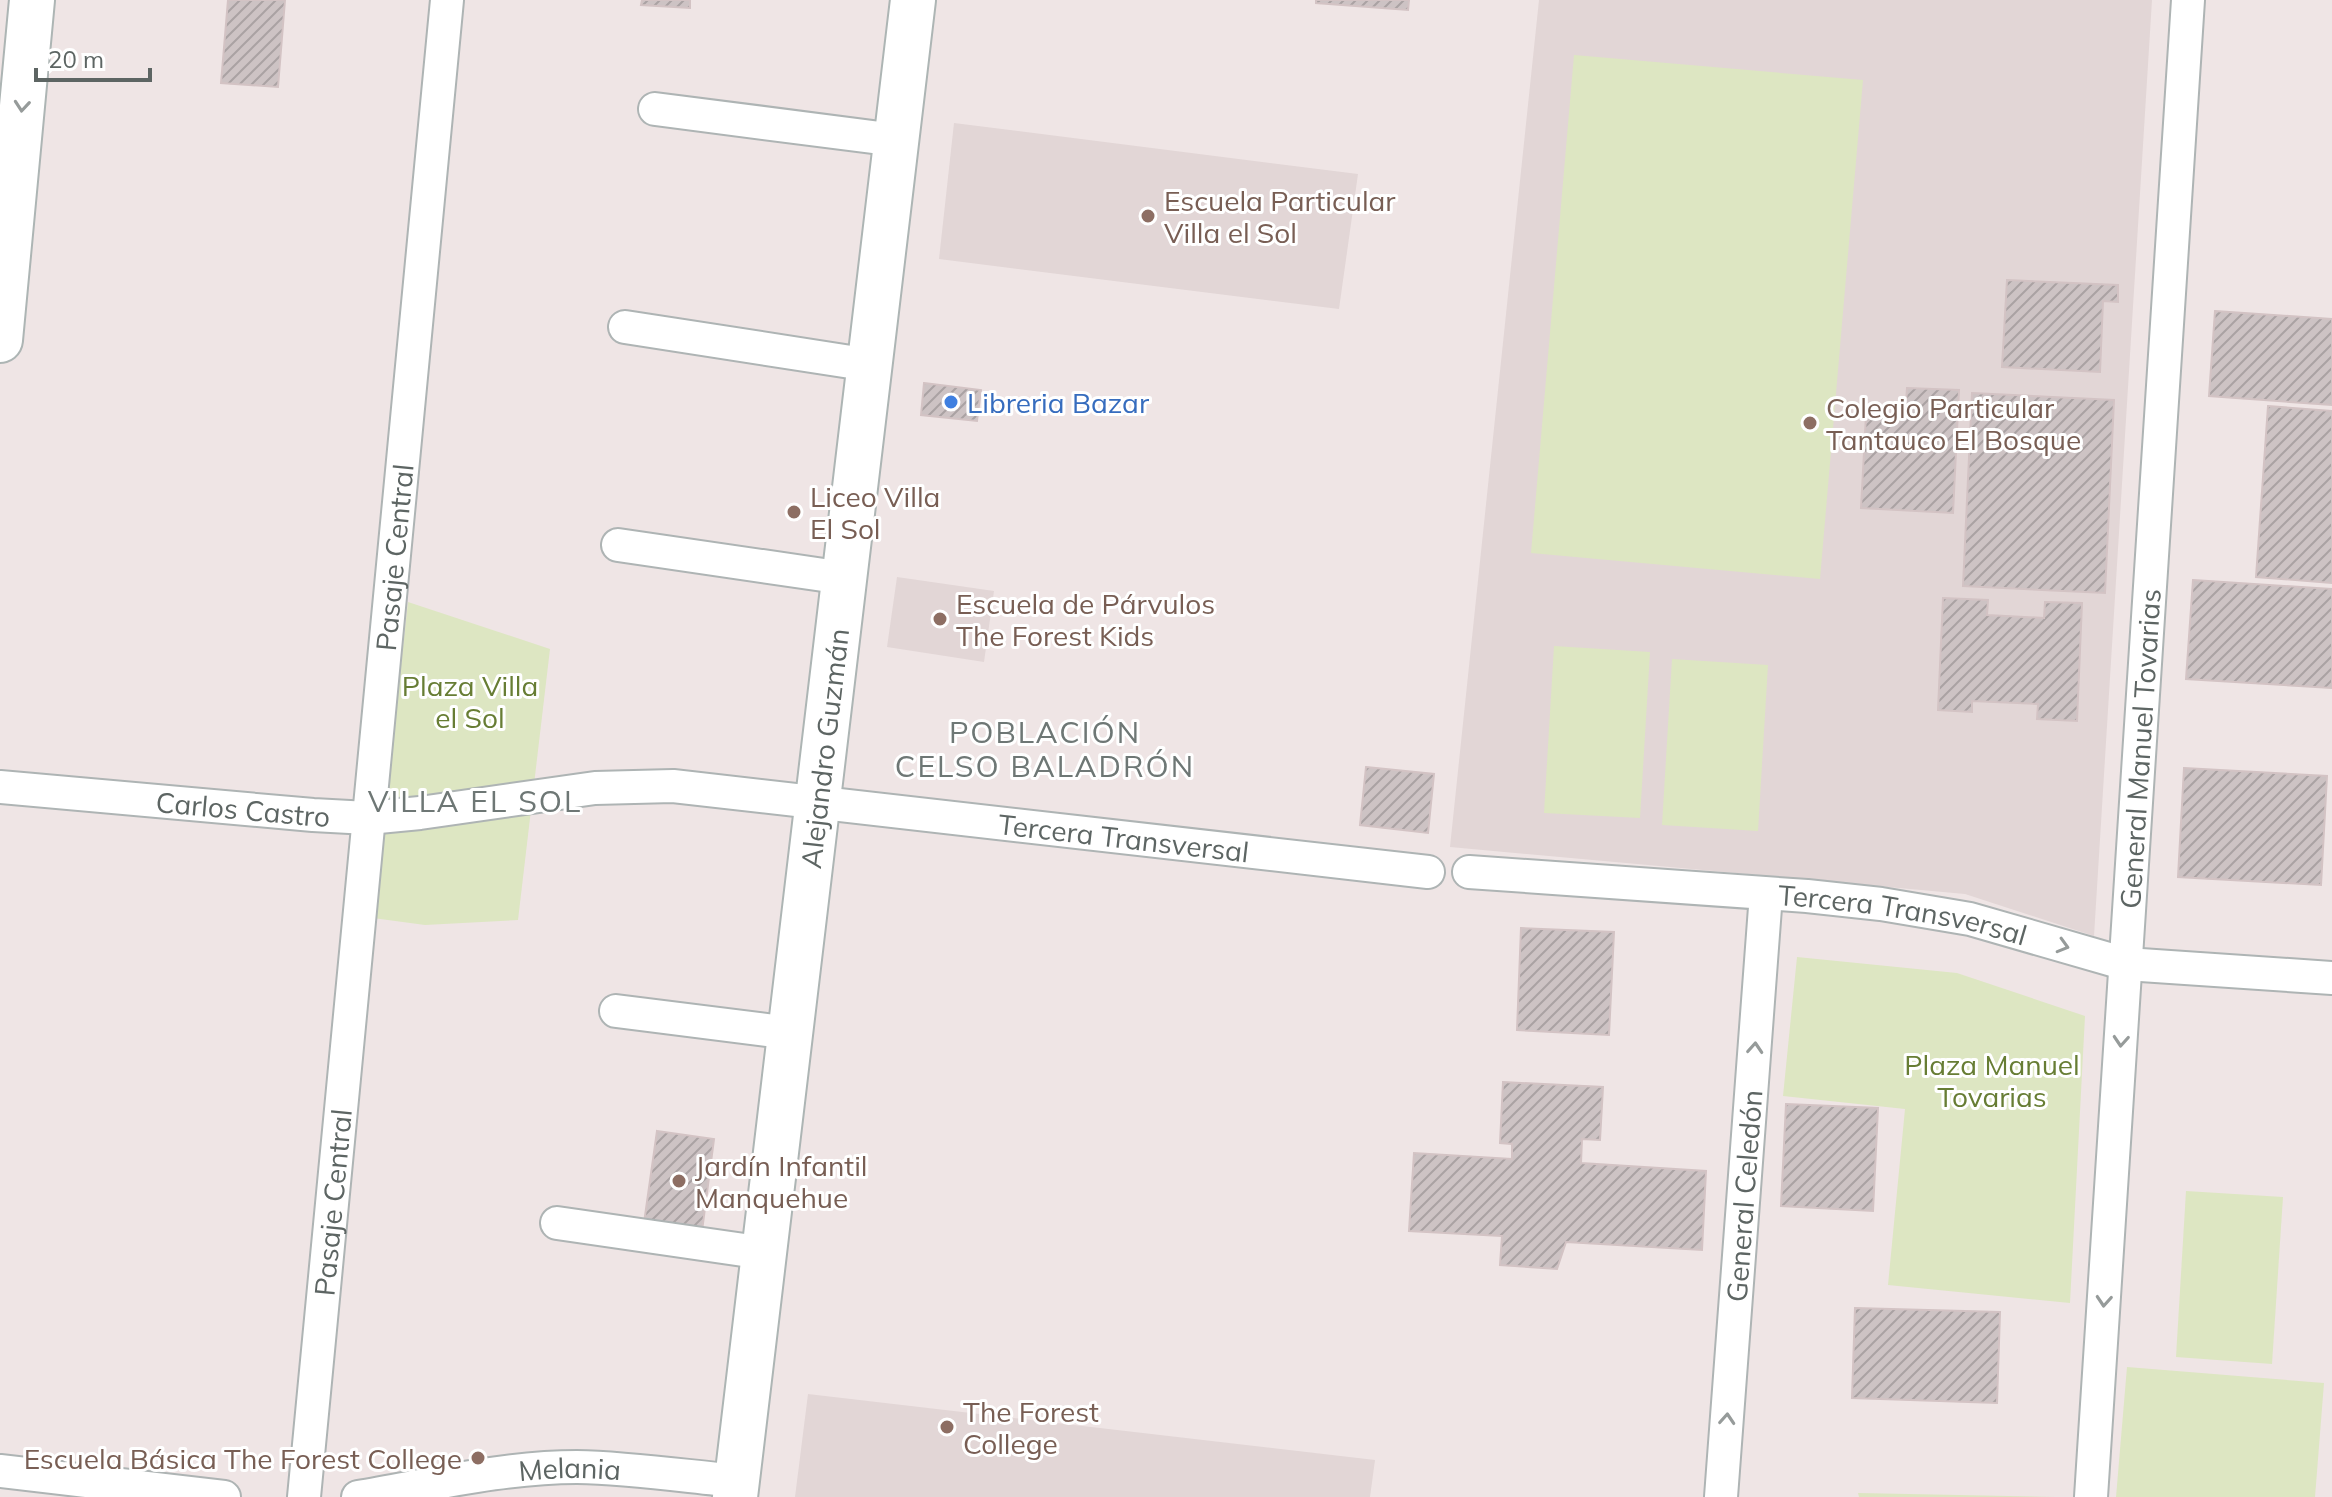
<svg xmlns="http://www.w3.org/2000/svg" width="2332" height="1497" font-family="Mulish,sans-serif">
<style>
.education{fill:#e2d6d6}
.park{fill:#dde6c2}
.building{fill:url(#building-hatch);stroke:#d3c3c4;stroke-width:2}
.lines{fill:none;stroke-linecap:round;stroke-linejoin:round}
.street-casing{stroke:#aeb4b4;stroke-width:36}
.secondary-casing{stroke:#adb5b4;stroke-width:48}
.street{stroke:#fff;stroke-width:32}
.secondary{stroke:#fff;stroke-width:44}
.oneway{stroke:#969b9a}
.education-dot{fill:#8d6e63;stroke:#fff;stroke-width:3}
.shop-dot{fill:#3f7fe0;stroke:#fff;stroke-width:3}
.labels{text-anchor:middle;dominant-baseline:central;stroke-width:6;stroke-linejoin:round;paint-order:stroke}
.education-label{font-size:28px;fill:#785e54;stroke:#fff;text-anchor:start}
.shop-label{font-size:28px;fill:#366cbe;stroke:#fff;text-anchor:start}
.street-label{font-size:28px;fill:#5d6563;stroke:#fff}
.park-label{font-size:28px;fill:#677d34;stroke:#fff}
.neighbourhood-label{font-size:30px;letter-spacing:2px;fill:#6e7775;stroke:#fff}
</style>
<defs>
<pattern id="building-hatch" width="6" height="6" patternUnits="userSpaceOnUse" patternTransform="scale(2)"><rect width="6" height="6" fill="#cdc3c4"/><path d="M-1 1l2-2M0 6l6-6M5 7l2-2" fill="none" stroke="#aaa2a3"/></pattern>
</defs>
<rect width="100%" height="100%" fill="#efe5e5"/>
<g class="education">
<path d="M1539 0H2152L2094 936 1965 894 1450 847Z"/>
<path d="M954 123 1358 174 1339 309 939 259Z"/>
<path d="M897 577 994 591 984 662 887 647Z"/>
<path d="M808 1394 1375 1460 1370 1497H795Z"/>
</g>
<g class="park">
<path d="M1574 55 1863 80 1820 579 1531 553Z"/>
<path d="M408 602 550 649 518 920 425 925 373 918Z"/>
<path d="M1554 646 1650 652 1640 818 1544 813Z"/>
<path d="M1672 659 1768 665 1758 831 1662 825Z"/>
<path d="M1797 957 1957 973 2085 1016 2070 1303 1888 1285 1905 1109 1783 1096Z"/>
<path d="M2186 1191 2283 1197 2272 1364 2176 1357Z"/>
<path d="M2127 1367 2324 1383 2315 1497H2116Z"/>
<path d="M1858 1493 2055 1497H1859Z"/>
</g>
<g class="building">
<path d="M228 0H285L278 87 221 83Z"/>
<path d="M642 0H690V8L641 5Z"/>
<path d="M1316 0H1409L1408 10 1316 3Z"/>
<path d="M2007 280 2118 285V302L2103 301 2100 372 2002 367Z"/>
<path d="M2215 311 2332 319V405L2209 396Z"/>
<path d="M924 383 981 390 977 421 921 415Z"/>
<path d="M1907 388 1959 390 1953 513 1861 508 1866 415 1905 417Z"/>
<path d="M1972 393 2114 400 2105 593 1963 586Z"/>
<path d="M2268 406 2332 411V583L2256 577Z"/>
<path d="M2193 580 2332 589V688L2186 679Z"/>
<path d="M1943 598 1988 600 1987 615 2044 618 2045 602 2082 603 2077 721 2037 719 2038 704 1972 701V712L1938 710Z"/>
<path d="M1366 767 1434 774 1428 833 1360 825Z"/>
<path d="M2184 768 2327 776 2321 885 2178 877Z"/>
<path d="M1521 928 1614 932 1609 1035 1517 1030Z"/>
<path d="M1503 1082 1603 1087 1600 1140 1582 1139 1581 1163 1706 1171 1702 1250 1566 1242 1557 1269 1500 1265 1502 1236 1409 1231 1414 1153 1512 1159V1144L1500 1143Z"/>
<path d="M1786 1104 1878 1108 1873 1211 1781 1206Z"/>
<path d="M657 1131 714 1139 702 1231 644 1223Z"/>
<path d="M1855 1308 2000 1312 1997 1403 1852 1398Z"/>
</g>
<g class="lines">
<g class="street-casing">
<g id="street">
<path d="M655 109 896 140"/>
<path d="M625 327 870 365"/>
<path d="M618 545 844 578"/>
<path id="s1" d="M0 787 313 815 368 818 420 813 595 788 673 786 1428 872"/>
<path id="s2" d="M1469 872 1807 896 1881 904 1970 919 2126 964 2332 978"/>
<path d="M616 1011 790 1033"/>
<path d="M557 1223 764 1253"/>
<path d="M0 1471 224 1497"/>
<path id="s3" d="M304 1497 447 0"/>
<path id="s4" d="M358 1497C430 1485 504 1467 577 1467 631 1468 684 1476 737 1481"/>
<path id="s5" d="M1721 1497 1766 894"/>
<path id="s6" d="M2091 1497 2188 0"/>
</g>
</g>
<g class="secondary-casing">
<g id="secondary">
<path d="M0 340 32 0"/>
<path id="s7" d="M735 1497 913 0"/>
</g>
</g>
<use href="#street" class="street"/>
<use href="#secondary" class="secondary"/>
</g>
<defs><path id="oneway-chevron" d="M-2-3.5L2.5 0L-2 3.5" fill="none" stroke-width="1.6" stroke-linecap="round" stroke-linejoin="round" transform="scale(2)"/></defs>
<g class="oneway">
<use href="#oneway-chevron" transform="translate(22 106) rotate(95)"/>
<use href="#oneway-chevron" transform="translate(2063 946) rotate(16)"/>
<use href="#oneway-chevron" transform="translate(2121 1041) rotate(94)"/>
<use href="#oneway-chevron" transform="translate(1755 1048) rotate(-86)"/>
<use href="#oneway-chevron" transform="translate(2104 1301) rotate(94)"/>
<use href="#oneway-chevron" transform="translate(1727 1419) rotate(-86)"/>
</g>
<g class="education-dot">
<circle cx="1148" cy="216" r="8"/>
<circle cx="1810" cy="423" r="8"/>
<circle cx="794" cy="512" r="8"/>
<circle cx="940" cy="619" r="8"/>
<circle cx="679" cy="1181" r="8"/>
<circle cx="947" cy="1427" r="8"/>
<circle cx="478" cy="1458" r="8"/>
</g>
<circle class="shop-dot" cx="951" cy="402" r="8"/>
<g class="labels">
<g class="education-label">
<text x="1164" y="200">Escuela Particular<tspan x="1164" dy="32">Villa el Sol</tspan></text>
<text x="1826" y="407">Colegio Particular<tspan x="1826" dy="32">Tantauco El Bosque</tspan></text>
<text x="810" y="496">Liceo Villa<tspan x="810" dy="32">El Sol</tspan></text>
<text x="956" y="603">Escuela de Párvulos<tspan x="956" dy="32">The Forest Kids</tspan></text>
<text x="695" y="1165">Jardín Infantil<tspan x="695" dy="32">Manquehue</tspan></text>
<text x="963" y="1411">The Forest<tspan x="963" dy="32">College</tspan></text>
<text x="462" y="1458" text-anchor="end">Escuela Básica The Forest College</text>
</g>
<g class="shop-label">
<text x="967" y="402">Libreria Bazar</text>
</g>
<g class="street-label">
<text stroke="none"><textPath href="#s3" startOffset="944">Pasaje Central</textPath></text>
<text stroke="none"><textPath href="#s7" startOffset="754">Alejandro Guzmán</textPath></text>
<text stroke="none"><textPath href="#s6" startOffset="750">General Manuel Tovarias</textPath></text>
<text stroke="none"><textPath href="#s1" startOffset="244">Carlos Castro</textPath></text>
<text stroke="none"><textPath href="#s1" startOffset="1130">Tercera Transversal</textPath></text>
<text stroke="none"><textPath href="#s2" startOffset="436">Tercera Transversal</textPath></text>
<text stroke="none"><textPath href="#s5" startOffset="302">General Celedón</textPath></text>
<text stroke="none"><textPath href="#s3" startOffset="296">Pasaje Central</textPath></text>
<text stroke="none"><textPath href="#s4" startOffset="214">Melania</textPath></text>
</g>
<g class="park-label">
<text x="470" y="685">Plaza Villa<tspan x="470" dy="32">el Sol</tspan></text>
<text x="1992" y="1064">Plaza Manuel<tspan x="1992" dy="32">Tovarias</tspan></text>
</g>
<g class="neighbourhood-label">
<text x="1045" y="732">POBLACIÓN<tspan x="1045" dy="34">CELSO BALADRÓN</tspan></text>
<text x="475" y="801">VILLA EL SOL</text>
</g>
</g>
<path d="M36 68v12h114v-12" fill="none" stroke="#5d6563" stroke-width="4"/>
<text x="48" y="68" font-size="24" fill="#5d6563" stroke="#ffffff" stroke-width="6" paint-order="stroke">20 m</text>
</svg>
